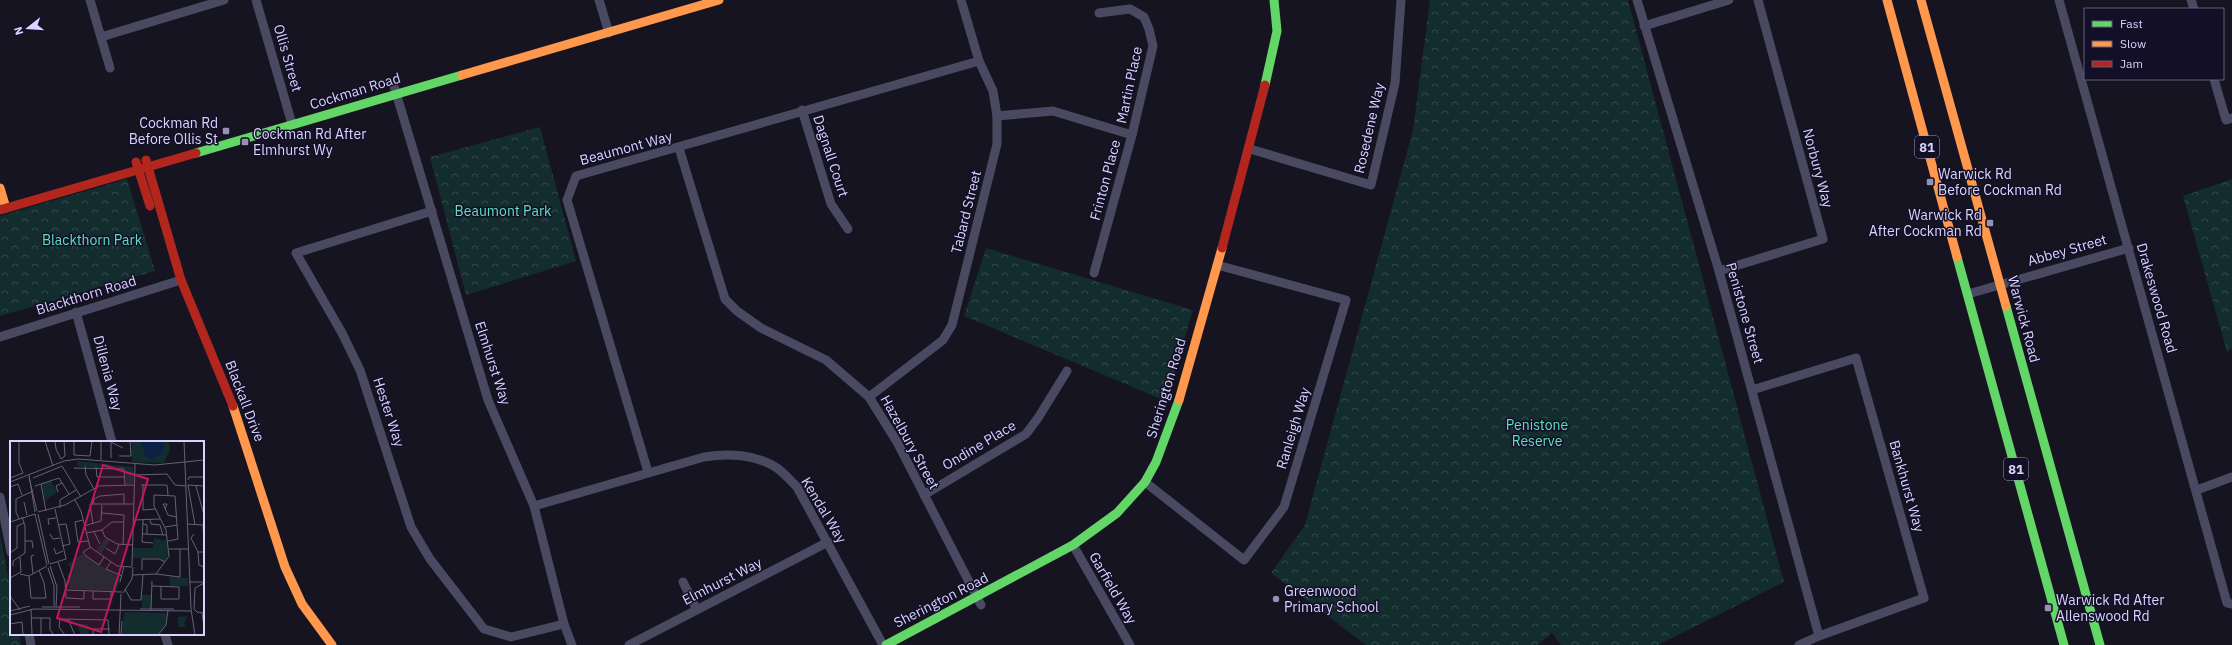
<svg xmlns="http://www.w3.org/2000/svg" width="2232" height="645" font-family="'IBM Plex Sans',sans-serif">
<style>
.forest{fill:url(#forest-crowns)}
.lines{fill:none;stroke-linecap:round;stroke-linejoin:round}
.street{stroke:#4a4962;stroke-width:9}
.fast{stroke:#63d668;stroke-width:9}
.slow{stroke:#ff974d;stroke-width:9}
.jam{stroke:#b3261e;stroke-width:9}
.poi-dot{fill:#9591b1;stroke:#130f26;stroke-width:1.5}
.labels{text-anchor:middle;dominant-baseline:central;stroke-width:3;stroke-linejoin:round;paint-order:stroke}
.shield{fill:#130f26;stroke:#9e99be;stroke-width:1}
.shield-label{font-size:13px;font-weight:bold;fill:#d9d4ff}
.street-label{font-size:14px;fill:#d9d4ff;stroke:#130f26}
.poi-label{font-size:14px;fill:#d9d4ff;stroke:#130f26;text-anchor:start}
.park-label{font-size:14px;fill:#5fe0c0;stroke:#130f26}
.inset-road{fill:none;stroke:#64617a;stroke-width:1}
.view{fill:#c2185b;fill-opacity:0.15;stroke:#c2185b;stroke-width:2}
.inset-edge{fill:none;stroke:#d9d4ff;stroke-width:2}
</style>
<defs>
<pattern id="forest-crowns" width="20" height="18" patternUnits="userSpaceOnUse"><rect width="20" height="18" fill="#132c2d"/><path d="M2 6a3 3 0 1 1 6 0M12 15a3 3 0 1 1 6 0" fill="none" stroke="#354a4c"/></pattern>
</defs>
<rect width="100%" height="100%" fill="#161421"/>
<g class="forest">
<path d="M1430 0H1628L1784 582 1658 645H1561L1552 633 1537 645H1366L1271 573 1305 525 1413 130Z"/>
<path d="M540 127 576 261 466 295 430 157Z"/>
<path d="M127 179 155 271 0 316V216Z"/>
<path d="M2232 179V349L2227 352 2183 196Z"/>
<path d="M986 248 1193 310 1166 401 964 316Z"/>
<path d="M0 534 11 591V634H19L21 645H0Z"/>
</g>
<g class="lines">
<g class="street">
<path d="M90 0 110 68"/>
<path d="M256 0 292 124"/>
<path d="M599 0 609 33"/>
<path d="M1637 0 1719 271 1819 636"/>
<path d="M2059 0 2227 603 2232 604"/>
<path d="M2191 0 2194 9"/>
<path d="M1099 13 1130 9 1144 17 1149 29 1153 46 1132 135"/>
<path d="M1644 26 1729 0"/>
<path d="M101 37 224 0"/>
<path d="M2214 79 2226 120 2232 118"/>
<path d="M394 86 488 400 534 506 564 624 572 645"/>
<path d="M802 110 831 204 848 229"/>
<path d="M997 116 1053 111 1132 135 1094 273"/>
<path d="M679 148 725 299 737 311 761 328 826 360 869 397 897 442 981 605"/>
<path d="M1250 149 1371 185 1395 83 1401 0"/>
<path d="M432 211 296 253 342 333 360 370 411 527 430 559 484 629 511 637 564 624"/>
<path d="M1719 271 1823 239 1758 0"/>
<path d="M1968 294 2129 248"/>
<path d="M76 312 112 442"/>
<path d="M0 337 181 280"/>
<path d="M1752 390 1856 358 1924 598 1819 636 1799 645"/>
<path d="M869 397 943 340 952 325 997 144V116L993 91 979 61 961 0"/>
<path d="M648 472 567 200 576 176 979 61"/>
<path d="M1145 482 1244 560 1284 507 1346 300 1217 265"/>
<path d="M2197 490 2232 477"/>
<path d="M924 495 1026 434 1038 418 1067 371"/>
<path d="M0 497 11 552"/>
<path d="M534 506 704 457C727 453 756 454 777 468 784 473 791 481 797 487L883 645"/>
<path d="M1073 545 1130 645"/>
<path d="M683 582 697 610"/>
<path d="M29 634 31 645"/>
<path d="M165 634 168 645"/>
<path d="M629 645 828 542"/>
</g>
<g class="fast">
<path d="M1265 85 1277 31 1274 0"/>
<path d="M196 153 462 75"/>
<path d="M1957 257 2064 645"/>
<path d="M2006 306 2100 645"/>
<path d="M886 645 1073 545 1117 513 1145 482 1156 462 1179 400"/>
</g>
<g class="slow">
<path d="M1887 0 1957 257"/>
<path d="M1921 0 2006 306"/>
<path d="M462 75 719 0"/>
<path d="M0 188 6 208"/>
<path d="M1179 400 1222 248"/>
<path d="M233 406 285 567 302 604 332 645"/>
</g>
<g class="jam">
<path d="M146 160 181 280 233 406"/>
<path d="M136 162 150 206"/>
<path d="M0 210 196 153"/>
<path d="M1222 248 1265 85"/>
</g>
</g>
<g class="poi-dot">
<rect x="222" y="127" width="8" height="8" rx="2"/>
<rect x="241" y="138" width="8" height="8" rx="2"/>
<rect x="1926" y="178" width="8" height="8" rx="2"/>
<rect x="1986" y="219" width="8" height="8" rx="2"/>
<circle cx="1276" cy="599" r="4"/>
<rect x="2044" y="604" width="8" height="8" rx="2"/>
</g>
<g class="labels">
<g class="shield">
<rect x="1915" y="136" width="24" height="22" rx="3"/>
<rect x="2004" y="458" width="24" height="22" rx="3"/>
</g>
<g class="shield-label">
<text x="1927" y="147">81</text>
<text x="2016" y="469">81</text>
</g>
<g class="street-label">
<text transform="translate(288 58) rotate(74)">Ollis Street</text>
<text transform="translate(1129 85) rotate(-78)">Martin Place</text>
<text transform="translate(355 91) rotate(-17)">Cockman Road</text>
<text transform="translate(1369 128) rotate(-77)">Rosedene Way</text>
<text transform="translate(626 148) rotate(-15)">Beaumont Way</text>
<text transform="translate(831 156) rotate(72)">Dagnall Court</text>
<text transform="translate(1818 168) rotate(75)">Norbury Way</text>
<text transform="translate(1105 180) rotate(-75)">Frinton Place</text>
<text transform="translate(966 212) rotate(-76)">Tabard Street</text>
<text transform="translate(2067 250) rotate(-16)">Abbey Street</text>
<text transform="translate(86 295) rotate(-17)">Blackthorn Road</text>
<text transform="translate(2157 298) rotate(74)">Drakeswood Road</text>
<text transform="translate(1745 313) rotate(74)">Penistone Street</text>
<text transform="translate(2024 319) rotate(75)">Warwick Road</text>
<text transform="translate(493 363) rotate(72)">Elmhurst Way</text>
<text transform="translate(108 373) rotate(75)">Dillenia Way</text>
<text transform="translate(1166 388) rotate(-73)">Sherington Road</text>
<text transform="translate(245 401) rotate(69)">Blackall Drive</text>
<text transform="translate(389 412) rotate(72)">Hester Way</text>
<text transform="translate(1293 428) rotate(-73)">Ranleigh Way</text>
<text transform="translate(910 442) rotate(61)">Hazelbury Street</text>
<text transform="translate(979 445) rotate(-31)">Ondine Place</text>
<text transform="translate(1907 486) rotate(74)">Bankhurst Way</text>
<text transform="translate(824 510) rotate(59)">Kendal Way</text>
<text transform="translate(722 581) rotate(-27)">Elmhurst Way</text>
<text transform="translate(1113 588) rotate(60)">Garfield Way</text>
<text transform="translate(941 600) rotate(-27)">Sherington Road</text>
</g>
<g class="poi-label">
<text x="218" y="123" text-anchor="end">Cockman Rd<tspan x="218" dy="16">Before Ollis St</tspan></text>
<text x="253" y="134">Cockman Rd After<tspan x="253" dy="16">Elmhurst Wy</tspan></text>
<text x="1938" y="174">Warwick Rd<tspan x="1938" dy="16">Before Cockman Rd</tspan></text>
<text x="1982" y="215" text-anchor="end">Warwick Rd<tspan x="1982" dy="16">After Cockman Rd</tspan></text>
<text x="1284" y="591">Greenwood<tspan x="1284" dy="16">Primary School</tspan></text>
<text x="2056" y="600">Warwick Rd After<tspan x="2056" dy="16">Allenswood Rd</tspan></text>
</g>
<g class="park-label">
<text x="503" y="211">Beaumont Park</text>
<text x="92" y="240">Blackthorn Park</text>
<text x="1537" y="425">Penistone<tspan x="1537" dy="16">Reserve</tspan></text>
</g>
</g>
<g transform="translate(10 441)">
<rect width="194" height="194" fill="#161421"/>
<path d="M177 175 174 182 176 186H168V176Z" fill="#132c2d"/>
<path d="M121 0H159L160 9 154 22 122 21ZM67 20 123 26V43H116L115 28 67 25ZM41 40 47 51 35 60 32 43ZM96 97 100 100 91 113 86 109ZM144 97 157 100 158 113 154 121 148 117H123V107H143ZM72 113 111 137 106 150 60 148 57 133 62 131 58 123ZM159 136 178 137V145H160ZM132 154H141V167H132ZM114 171 157 172 155 184 147 194H112ZM67 183H78L79 194H71Z" fill="#132c2d"/>
<path d="M130 0H155L151 14 141 18 135 14Z" fill="#0d2144"/>
<path class="inset-road" d="M35 0 43 25M45 0 46 8 51 18 55 15 54 0M64 0V14L80 15 82 0M174 0 181 168 185 194M101 1 113 7M109 15H121L120 0M101 17V0M91 19V0M75 25 76 34 84 48M86 26 87 36H115M64 27 114 28 115 44M19 34 25 71M123 34 157 33 165 44 176 45M19 36 27 70M0 37 13 32 9 22V0M23 37 52 25 71 56M178 39 179 36H194M0 41 54 20 68 18 145 24 194 19M31 43 36 70M131 44H157L158 54M133 44V69L145 68M178 44 185 84M178 44 194 45M25 45 49 37 59 53M186 45 194 74M0 46 8 43 12 54M48 51 46 45 52 42M65 59 71 70 80 106 107 125 122 126M14 61 17 74M83 63 84 58 90 55 114 53V63M50 67V59L66 49M155 68 157 63H153L158 74 166 76M28 71 55 64 89 45 124 44M92 72 114 74 113 104M25 73 37 124M28 73 39 123M9 78 6 71V58L23 50M73 79 65 81 68 101 78 100M123 79 150 78M133 79 132 101 143 102M140 79 141 83 150 84 153 94M0 81 25 73M83 83 80 63H124M133 83 137 84V93M177 83 194 84M39 84 38 78 46 77M48 84 56 83 58 92 60 103 52 105M193 84 194 101M74 85 91 80 92 64M155 86 167 84M92 89 95 96 107 103 123 104M84 91 90 103M76 92 92 89 102 81H113M40 93 43 98 50 97M132 93 157 94M184 93 181 97 188 111M15 100H22L23 107M81 106 73 111 76 115 89 124 94 116M44 107 46 113 53 110M96 107 105 113 109 104M159 108H178M194 111H188L189 124 194 126M0 112 7 107V85L14 82M48 121 55 140 56 157 74 158V150M101 121 96 128 112 135M40 123 56 118 45 68M3 125V120L15 112V85L12 76M40 125 47 146 46 166M122 125 125 23M38 127 44 145V165M132 129V118H149L155 121M10 133 19 135 37 125M23 133 21 115 24 114M146 133 170 136V108M123 134 146 133 159 115 156 89 144 65V54L165 55 168 98 158 100M19 135 21 157H36L34 142 29 129M0 137 11 131 10 116M110 141 114 125M179 141H194M194 142 185 147 184 168 187 171 194 172M142 145 169 146V158H151V145M115 148 121 159H131L133 134M56 149 112 151M83 150V158H101V150M113 152 122 138 123 126M0 155 10 169M32 166H70M21 168 22 194M130 168H164M141 169 142 140M0 170 20 165M192 172 194 186M0 174 24 168 181 170M21 177H40V189L44 194M31 177V194M58 178 65 194M0 183 12 181 13 194M55 194 49 186 50 178 98 179 99 194M83 194V188H100M109 194 111 153M111 194 112 180M148 194 156 184 158 169"/>
<path class="view" d="M93 24 138 38 91 191 47 177Z"/>
<rect width="194" height="194" class="inset-edge"/>
</g>
<rect x="2084" y="8" width="140" height="72" fill="#130f26" stroke="#625e7d"/>
<rect x="2092" y="21" width="20" height="6" fill="#63d668" stroke="#625e7d"/>
<text x="2120" y="28" font-size="12" fill="#d9d4ff">Fast</text>
<rect x="2092" y="41" width="20" height="6" fill="#ff974d" stroke="#625e7d"/>
<text x="2120" y="48" font-size="12" fill="#d9d4ff">Slow</text>
<rect x="2092" y="61" width="20" height="6" fill="#b3261e" stroke="#625e7d"/>
<text x="2120" y="68" font-size="12" fill="#d9d4ff">Jam</text>
<g transform="translate(28 28) rotate(253)" stroke="#130f26" stroke-width="3" paint-order="stroke">
<path d="M0-3L7 15L0 10L-7 15Z" fill="#d9d4ff"/>
<text y="-6" font-size="11" font-weight="bold" text-anchor="middle" fill="#d9d4ff">N</text>
</g>
</svg>
